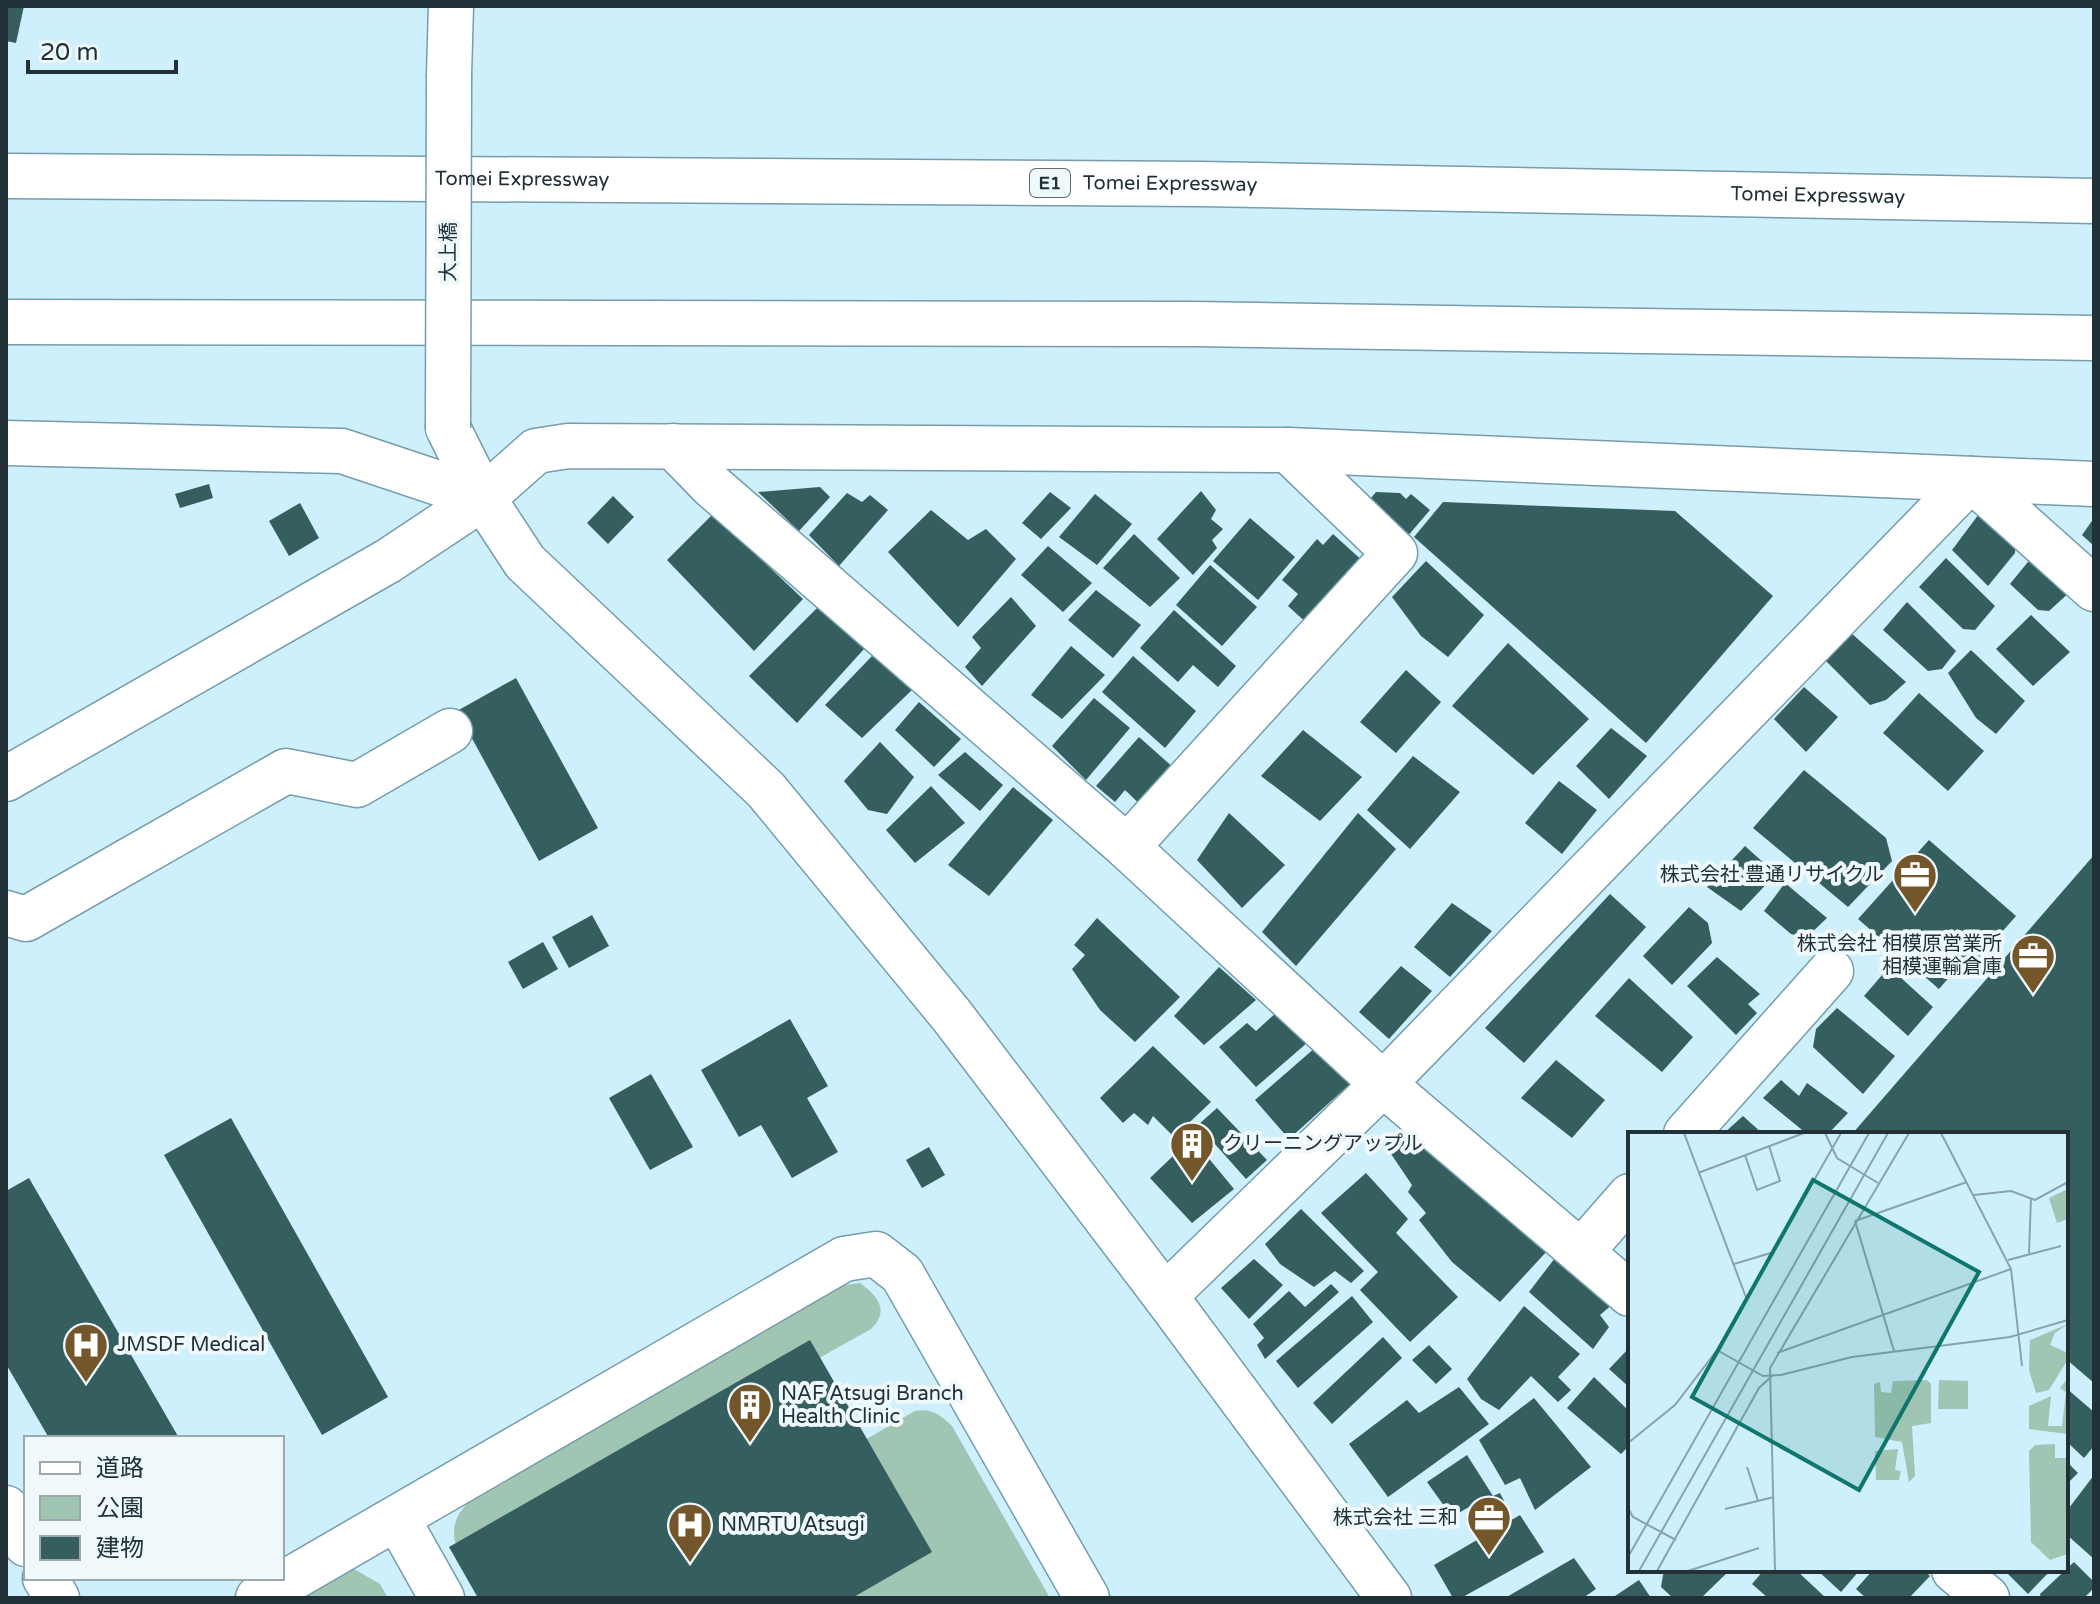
<svg xmlns="http://www.w3.org/2000/svg" width="2100" height="1604" font-family="'Varela Round','Noto Sans JP',sans-serif">
<style>
.green{fill:#a0c5b3}
.building{fill:#345f5e}
.lines{fill:none;stroke-linecap:round;stroke-linejoin:round}
.minor-casing{stroke:#759dac;stroke-width:47}
.highway-casing{stroke:#759dac;stroke-width:47}
.minor{stroke:#fff;stroke-width:44}
.highway{stroke:#fff;stroke-width:44}
.minor-bridge-casing{stroke:#759dac;stroke-width:47;stroke-linecap:butt}
.minor-bridge{stroke:#fff;stroke-width:44}
.labels{text-anchor:middle;dominant-baseline:central;stroke-width:8;stroke-linejoin:round;paint-order:stroke}
.shield{fill:#eff8fb;stroke:#5f6d72;stroke-width:2}
.shield-label{font-size:18px;font-weight:bold;fill:#213137}
.street-label{font-size:20px;fill:#213137;stroke:#eff8fb}
.poi-label{font-size:20px;fill:#213137;stroke:#eff8fb;text-anchor:start}
.inset-road{fill:none;stroke:#89a3ad;stroke-width:2}
.view{fill:#0f766e;fill-opacity:0.15;stroke:#0f766e;stroke-width:4}
.inset-edge{fill:none;stroke:#213137;stroke-width:4}
</style>
<rect width="100%" height="100%" fill="#ceeffc"/>
<g class="green">
<path d="M860 1283C878 1296 890 1311 871 1329L805 1366 851 1448 915 1411C932 1408 940 1415 952 1426L1050 1598H485C465 1563 434 1532 472 1499L845 1285Z"/>
<path d="M354 1569 380 1584 388 1598H293L335 1574Z"/>
</g>
<g class="building">
<path d="M6 6H24L16 43 6 41Z"/>
<path d="M209 484 213 498 180 508 175 494Z"/>
<path d="M820 487 830 497 799 531 758 492Z"/>
<path d="M1201 491 1216 510 1211 519 1223 529 1212 540 1217 548 1193 575 1157 539Z"/>
<path d="M1050 492 1071 508 1041 539 1022 523Z"/>
<path d="M1376 492 1400 493 1406 499 1411 494 1430 510 1406 538 1366 504Z"/>
<path d="M847 493 862 502 870 495 888 510 839 566 809 535Z"/>
<path d="M1095 494 1132 524 1097 565 1059 537Z"/>
<path d="M613 496 634 517 608 544 587 523Z"/>
<path d="M1443 502 1675 511 1773 596 1646 743 1414 537Z"/>
<path d="M300 503 319 538 289 556 269 521Z"/>
<path d="M931 510 968 540 986 529 1016 559 958 627 888 552Z"/>
<path d="M1982 510 2016 538 2015 553 1988 586 1952 550Z"/>
<path d="M713 514 803 599 754 651 667 560Z"/>
<path d="M1250 518 1295 557 1258 600 1213 561Z"/>
<path d="M2094 518V546L2082 535Z"/>
<path d="M1134 534 1180 578 1150 607 1103 568Z"/>
<path d="M1333 534 1366 564 1311 627 1288 606 1298 594 1282 580 1317 539 1323 545Z"/>
<path d="M1048 546 1092 583 1063 612 1021 575Z"/>
<path d="M2032 557 2072 590 2049 611 2038 610 2010 584Z"/>
<path d="M1946 558 1995 606 1975 630 1963 629 1919 587Z"/>
<path d="M1426 561 1484 615 1448 657 1421 636 1392 597Z"/>
<path d="M1210 565 1257 607 1222 646 1176 605Z"/>
<path d="M1096 590 1141 625 1113 658 1068 620Z"/>
<path d="M1011 597 1036 626 982 686 965 667 981 648 972 637Z"/>
<path d="M1907 602 1956 651 1942 669 1928 671 1883 630Z"/>
<path d="M818 607 864 649 797 723 749 676Z"/>
<path d="M1174 610 1236 666 1218 687 1193 665 1178 682 1140 648Z"/>
<path d="M2031 615 2070 652 2033 686 1996 649Z"/>
<path d="M1850 632 1906 682 1886 700 1870 705 1826 661Z"/>
<path d="M1508 643 1589 719 1533 775 1452 706Z"/>
<path d="M1071 646 1105 675 1062 719 1031 695Z"/>
<path d="M1971 650 2025 701 1996 734 1976 718 1948 673Z"/>
<path d="M872 656 913 689 862 738 825 705Z"/>
<path d="M1133 656 1196 711 1165 748 1102 692Z"/>
<path d="M1406 670 1441 702 1396 753 1360 722Z"/>
<path d="M516 678 598 828 539 861 457 711Z"/>
<path d="M1804 687 1838 717 1806 752 1774 719Z"/>
<path d="M1919 693 1984 751 1948 791 1883 733Z"/>
<path d="M1094 698 1130 728 1086 780 1052 746Z"/>
<path d="M919 702 961 739 934 767 895 730Z"/>
<path d="M1611 728 1647 756 1609 799 1576 766Z"/>
<path d="M1303 730 1362 777 1320 821 1261 776Z"/>
<path d="M1139 737 1184 777 1150 814 1125 790 1115 802 1096 786Z"/>
<path d="M880 742 914 777 887 814 868 810 844 781Z"/>
<path d="M965 752 1003 785 980 811 938 775Z"/>
<path d="M1413 756 1460 792 1410 849 1367 810Z"/>
<path d="M1804 770 1886 838 1892 861 1848 907 1753 828Z"/>
<path d="M1559 781 1597 810 1562 854 1525 823Z"/>
<path d="M931 786 965 823 915 863 886 830Z"/>
<path d="M1013 787 1053 820 989 896 948 865Z"/>
<path d="M1229 813 1285 865 1242 908 1197 860Z"/>
<path d="M1358 813 1396 849 1296 966 1262 932Z"/>
<path d="M1929 840 2016 916 1978 959 1970 953 1939 989 1858 919Z"/>
<path d="M1745 846 1776 874 1741 911 1707 887Z"/>
<path d="M2094 855V1383L2066 1359V1134H1852Z"/>
<path d="M1785 883 1827 918 1806 938 1791 934 1764 911Z"/>
<path d="M1610 894 1646 927 1524 1063 1485 1028Z"/>
<path d="M1452 903 1492 931 1450 977 1414 947Z"/>
<path d="M1689 907 1708 923 1712 943 1672 985 1643 956Z"/>
<path d="M592 915 609 946 569 968 552 937Z"/>
<path d="M1097 918 1180 997 1135 1042 1100 1010 1072 969 1085 955 1074 945Z"/>
<path d="M543 942 558 969 523 989 508 962Z"/>
<path d="M1717 957 1760 994 1748 1004 1757 1013 1736 1035 1687 986Z"/>
<path d="M1401 966 1432 991 1389 1039 1359 1012Z"/>
<path d="M1219 967 1256 1000 1204 1045 1174 1016Z"/>
<path d="M1889 967 1933 1007 1908 1036 1864 996Z"/>
<path d="M1629 978 1693 1037 1662 1072 1595 1016Z"/>
<path d="M1837 1008 1895 1056 1863 1094 1813 1047 1816 1029Z"/>
<path d="M1278 1011 1308 1042 1256 1087 1219 1047 1247 1023 1256 1031Z"/>
<path d="M790 1019 828 1086 807 1098 838 1152 792 1178 761 1125 739 1137 701 1070Z"/>
<path d="M1153 1046 1211 1102 1174 1137 1153 1116 1148 1125 1134 1113 1123 1123 1100 1098Z"/>
<path d="M1316 1047 1350 1084 1289 1139 1255 1100Z"/>
<path d="M1556 1060 1605 1100 1572 1138 1521 1098Z"/>
<path d="M651 1074 693 1147 650 1170 609 1098Z"/>
<path d="M1781 1080 1799 1096 1807 1083 1848 1113 1828 1134H1807L1763 1098Z"/>
<path d="M1217 1108 1267 1160 1246 1179 1198 1125Z"/>
<path d="M1743 1116 1763 1134H1723Z"/>
<path d="M231 1118 388 1397 322 1435 164 1155Z"/>
<path d="M1404 1124 1548 1250 1500 1302 1452 1262 1419 1220 1426 1213 1408 1192 1412 1185 1385 1145Z"/>
<path d="M1192 1138 1234 1189 1192 1223 1150 1178Z"/>
<path d="M929 1147 945 1175 922 1188 906 1160Z"/>
<path d="M1366 1173 1408 1219 1396 1233 1458 1297 1410 1342 1360 1290 1378 1272 1321 1213Z"/>
<path d="M29 1178 179 1438H49L6 1364V1191Z"/>
<path d="M1301 1209 1364 1271 1351 1283 1335 1271 1314 1287 1280 1264 1265 1244Z"/>
<path d="M1555 1258 1614 1303 1600 1315 1609 1327 1593 1349 1529 1292Z"/>
<path d="M1254 1259 1283 1285 1249 1319 1221 1288Z"/>
<path d="M1331 1284 1339 1292 1265 1359 1257 1345 1264 1338 1253 1324 1289 1291 1305 1307Z"/>
<path d="M1352 1296 1373 1322 1298 1388 1276 1361Z"/>
<path d="M1524 1306 1580 1354 1558 1377 1571 1390 1558 1402 1531 1376 1499 1410 1481 1399 1467 1379Z"/>
<path d="M1383 1337 1402 1358 1332 1424 1313 1403Z"/>
<path d="M810 1340 932 1552 852 1598H478L449 1547Z"/>
<path d="M1429 1345 1452 1369 1436 1384 1412 1360Z"/>
<path d="M1630 1347V1388L1609 1369Z"/>
<path d="M1594 1377 1630 1412V1445L1621 1454 1567 1408Z"/>
<path d="M1459 1387 1489 1424 1388 1497 1349 1444 1407 1400 1419 1413Z"/>
<path d="M2066 1388 2094 1412V1446L2084 1458 2066 1441Z"/>
<path d="M1534 1398 1591 1467 1535 1510 1520 1478 1505 1485 1479 1440Z"/>
<path d="M1467 1455 1493 1496 1500 1493 1508 1509 1494 1518 1484 1498 1452 1517 1427 1482Z"/>
<path d="M2066 1461 2078 1473 2066 1485Z"/>
<path d="M2094 1475V1559L2066 1534V1512Z"/>
<path d="M1520 1515 1544 1552 1461 1598H1453L1434 1565Z"/>
<path d="M1574 1558 1596 1589 1583 1598H1505Z"/>
<path d="M2074 1562 2094 1582V1588L2084 1598H2041L2040 1594Z"/>
<path d="M1666 1570H1730L1701 1598H1673L1661 1587 1663 1575Z"/>
<path d="M1764 1570H1796L1826 1598H1768L1752 1584Z"/>
<path d="M1817 1570H1860L1841 1592Z"/>
<path d="M1873 1570H1924L1930 1576 1909 1598H1866L1856 1589Z"/>
<path d="M2011 1570H2051L2028 1594 2008 1574Z"/>
<path d="M1639 1580 1651 1598H1612Z"/>
</g>
<g class="lines">
<g class="minor-casing">
<g id="minor">
<path d="M449 75 451 6"/>
<path d="M448 428 483 498 525 562 766 790 952 1016 1165 1296 1389 1598"/>
<path d="M6 443 342 451 483 498"/>
<path d="M673 446 712 486 1127 847 1383 1084 1630 1294"/>
<path d="M1971 479 2094 589"/>
<path d="M6 779 388 561 483 498 536 451 568 446 1288 450 2094 484"/>
<path d="M1127 847 1395 553 1288 450"/>
<path d="M6 913 26 919 286 771 357 785 450 731"/>
<path d="M1686 1134 1831 971"/>
<path d="M1581 1252 1630 1196"/>
<path d="M1165 1296 1383 1084 1971 479"/>
<path d="M6 1508 26 1544"/>
<path d="M397 1518 442 1598"/>
<path d="M1954 1570 1987 1598"/>
<path d="M45 1578 57 1598"/>
<path d="M258 1598 844 1259 876 1254 902 1274 1087 1598"/>
</g>
</g>
<g class="highway-casing">
<g id="highway">
<path id="s1" d="M6 176 1200 184 2094 201"/>
<path d="M6 322 1194 324 2094 338"/>
</g>
</g>
<use href="#minor" class="minor"/>
<use href="#highway" class="highway"/>
<g class="minor-bridge-casing">
<path id="minor-bridge" d="M448 428 449 75"/>
</g>
<use href="#minor-bridge" class="minor-bridge"/>
</g>
<defs>
<g id="office-pin" transform="scale(2.3)"><path d="M0 17L-7.5 6A9.5 9.5 0 1 1 7.5 6Z" fill="#73562a" stroke="#eff8fb"/><path d="M-6-3h4V-5.5h4V-3h4V5H-6ZM-1-4.5V-3h2v-1.5ZM-6 0V1H6V0Z" fill="#fff"/></g>
<g id="building-pin" transform="scale(2.3)"><path d="M0 17L-7.5 6A9.5 9.5 0 1 1 7.5 6Z" fill="#73562a" stroke="#eff8fb"/><path d="M-4-6H4V6H1V3H-1V6H-4ZM-2.5-4.3h1.7v1.8h-1.7ZM.8-4.3h1.7v1.8H.8ZM-2.5-1h1.7V.8h-1.7ZM.8-1h1.7V.8H.8Z" fill="#fff"/></g>
<g id="hospital-pin" transform="scale(2.3)"><path d="M0 17L-7.5 6A9.5 9.5 0 1 1 7.5 6Z" fill="#73562a" stroke="#eff8fb"/><path d="M-5-5h3v3.5h4V-5h3V5h-3V1.5h-4V5h-3Z" fill="#fff"/></g>
</defs>
<g fill-rule="evenodd">
<use href="#office-pin" x="1915" y="875"/>
<use href="#office-pin" x="2033" y="956"/>
<use href="#building-pin" x="1192" y="1144"/>
<use href="#hospital-pin" x="86" y="1345"/>
<use href="#building-pin" x="750" y="1405"/>
<use href="#office-pin" x="1489" y="1518"/>
<use href="#hospital-pin" x="690" y="1525"/>
</g>
<g class="labels">
<rect class="shield" x="1030" y="169" width="40" height="28" rx="6"/>
<g class="shield-label">
<text x="1050" y="183">E1</text>
</g>
<g class="street-label">
<text stroke="none"><textPath href="#s1" startOffset="516">Tomei Expressway</textPath></text>
<text stroke="none"><textPath href="#s1" startOffset="1164">Tomei Expressway</textPath></text>
<text stroke="none"><textPath href="#s1" startOffset="1812">Tomei Expressway</textPath></text>
<text transform="translate(449 252) rotate(-90)">大上橋</text>
</g>
<g class="poi-label">
<text x="1884" y="875" text-anchor="end">株式会社 豊通リサイクル</text>
<text x="2002" y="944" text-anchor="end">株式会社 相模原営業所<tspan x="2002" dy="23">相模運輸倉庫</tspan></text>
<text x="1223" y="1144">クリーニングアップル</text>
<text x="117" y="1345">JMSDF Medical</text>
<text x="781" y="1394">NAF Atsugi Branch<tspan x="781" dy="23">Health Clinic</tspan></text>
<text x="1458" y="1518" text-anchor="end">株式会社 三和</text>
<text x="721" y="1525">NMRTU Atsugi</text>
</g>
</g>
<g transform="translate(1628 1132)">
<rect width="440" height="440" fill="#ceeffc"/>
<path d="M440 57V87L429 91 421 66ZM440 192 427 201 422 213 440 221V227L421 258 408 261 401 238 402 208ZM440 246V302L401 297V274L423 264 420 294H434L438 260 432 256ZM299 248 303 252V291L284 294 287 344 281 350 274 310 247 305 246 252 252 250 253 260 263 261 265 249ZM311 248 340 249V277H310ZM427 312V326H440V422L422 428 403 410 401 319 407 313ZM270 317 267 338 273 339 271 348H248L247 319Z" fill="#a0c5b3"/>
<path class="inset-road" d="M56 1 119 168M197 1 209 26 250 51M313 1 383 137 394 234M117 23 129 58 152 49 141 14M70 41 176 1M346 63 383 59 407 68 440 50M227 89 266 219M227 89 339 50M401 121 403 66M380 128 433 114M106 132 146 120M89 218 135 244 153 243 224 225 382 205 440 188M149 221 383 137M0 311 47 273 89 218 213 1M119 335 130 369M0 376 5 385 48 408M97 377 146 365M0 425 241 1M11 439 260 1M29 439 131 256 144 244M60 439 131 416M147 439 142 236 281 1"/>
<path class="view" d="M185 48 351 140 231 358 64 265Z"/>
<rect width="440" height="440" class="inset-edge"/>
</g>
<rect width="2100" height="1604" fill="none" stroke="#213137" stroke-width="16"/>
<rect x="24" y="1436" width="260" height="144" fill="#eff8fb" stroke="#9da8ad" stroke-width="2"/>
<rect x="40" y="1462" width="40" height="12" fill="#ffffff" stroke="#9da8ad" stroke-width="2"/>
<text x="96" y="1476" font-size="24" fill="#213137">道路</text>
<rect x="40" y="1496" width="40" height="24" fill="#a0c5b3" stroke="#9da8ad" stroke-width="2"/>
<text x="96" y="1516" font-size="24" fill="#213137">公園</text>
<rect x="40" y="1536" width="40" height="24" fill="#345f5e" stroke="#9da8ad" stroke-width="2"/>
<text x="96" y="1556" font-size="24" fill="#213137">建物</text>
<path d="M28 60v12h148v-12" fill="none" stroke="#213137" stroke-width="4"/>
<text x="40" y="60" font-size="24" fill="#213137" stroke="#eff8fb" stroke-width="6" paint-order="stroke">20 m</text>
</svg>
